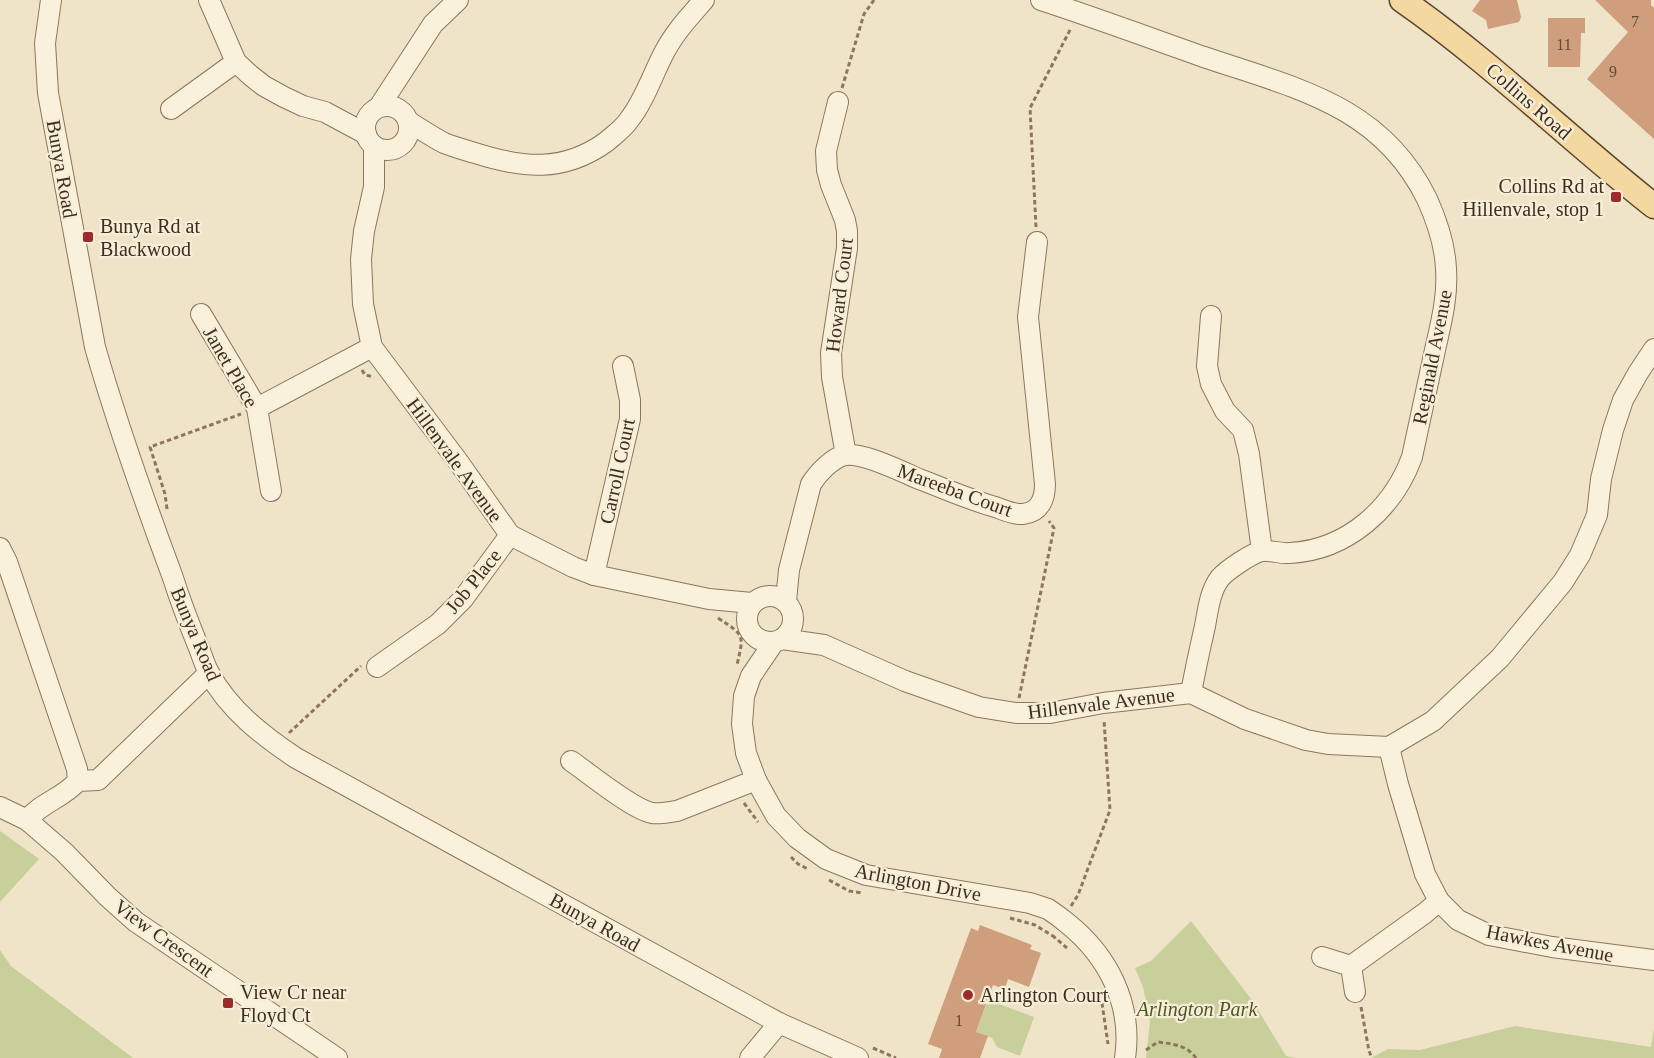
<svg xmlns="http://www.w3.org/2000/svg" width="1654" height="1058" font-family="Georgia,serif">
<style>
.green{fill:#c9cf9b}
.building{fill:#cf9f7d}
.lines{fill:none;stroke-linecap:round;stroke-linejoin:round}
.minor-casing{stroke:#8d765c;stroke-width:22}
.major-casing{stroke:#5b4430;stroke-width:27}
.path{stroke:#8d765c;stroke-width:3;stroke-dasharray:4.5 3;stroke-linecap:butt}
.minor{stroke:#faf1dc;stroke-width:20}
.major{stroke:#f3d9a0;stroke-width:24}
.poi-dot{fill:#9e2a2b;stroke:#f7eed8;stroke-width:2}
.labels{text-anchor:middle;dominant-baseline:central;stroke-width:4.5;stroke-linejoin:round;paint-order:stroke}
.number-label{font-size:16px;fill:#624a37}
.street-label{font-size:20px;fill:#3d2e20;stroke:#f7eed8}
.poi-label{font-size:20px;fill:#3d2e20;stroke:#f7eed8;text-anchor:start}
.park-label{font-size:20px;font-style:italic;fill:#4d5a26;stroke:#f7eed8}
</style>
<rect width="100%" height="100%" fill="#f0e4c8"/>
<g class="green">
<path d="M0 831 39 859 0 902Z"/>
<path d="M1191 921 1252 1000 1286 1056 1295 1058H1146L1150 1021 1143 987 1135 968 1151 961Z"/>
<path d="M0 950 11 966 133 1058H0Z"/>
<path d="M988 1000 1034 1017 1020 1056 997 1047 992 1038 976 1032Z"/>
<path d="M1515 1026 1651 1047 1654 1028V1058H1371L1388 1049 1420 1050Z"/>
</g>
<g class="building">
<path d="M1480 0H1517L1521 17 1519 22 1488 29 1486 20 1472 11Z"/>
<path d="M1595 0H1651V5L1654 8V139L1587 79 1628 32Z"/>
<path d="M1548 18H1585V33H1581L1580 67H1548Z"/>
<path d="M980 925 1032 945 1030 949 1041 953 1029 987 1008 979 1005 989 993 985 976 1032 988 1036 980 1058H939L942 1049 928 1044 971 928 978 931Z"/>
</g>
<g class="lines">
<g class="minor-casing">
<g id="minor">
<path d="M51 0 45 43 48 93 95 347C117 424 144 500 172 575 180 600 189 624 199 648 202 656 205 666 209 673 229 710 263 736 296 758L779 1023 858 1058"/>
<path d="M209 0 236 62 250 75 264 86 284 97 303 106 325 112 366 134"/>
<path d="M1041 0C1096 18 1150 38 1204 57 1295 88 1381 105 1427 199 1437 221 1445 245 1446 269 1448 297 1441 323 1435 350 1427 386 1420 421 1412 457 1393 509 1347 550 1290 553 1281 554 1271 550 1262 551 1252 553 1227 570 1220 578 1210 591 1208 610 1205 626 1200 648 1195 671 1191 693"/>
<path d="M838 102 826 151 827 170 831 185 845 220 847 231V248L831 353 832 377 846 455"/>
<circle cx="387" cy="128" r="22"/>
<path d="M379 107 433 24 458 0"/>
<path d="M171 109 236 62"/>
<path d="M409 122C421 129 432 137 444 143 454 147 465 150 475 153 522 168 563 173 606 142 614 135 623 129 629 120 645 100 653 73 665 51 675 32 690 16 704 0"/>
<path d="M374 146V187L364 231 361 259 363 304 372 347 457 460 510 535 573 567 594 575 709 599 752 603"/>
<path d="M201 314 257 408 271 491"/>
<path d="M1211 316 1207 366 1211 384 1225 411 1243 430 1249 454 1262 551"/>
<path d="M257 408 372 347"/>
<path d="M0 548 7 562 77 769 78 781"/>
<path d="M594 575 630 419V400L623 366"/>
<circle cx="770" cy="619" r="23"/>
<path d="M786 601 789 570 811 484C818 473 832 458 845 455 863 452 903 472 919 479 943 488 968 499 992 506 1002 509 1013 515 1023 514 1040 512 1045 499 1045 484L1028 317 1037 242"/>
<path d="M782 639 824 645 905 681 979 707 1016 713H1050L1103 703 1191 693 1245 719 1306 740 1328 744 1389 747 1433 721 1500 658 1563 582 1580 555 1597 515 1601 479 1613 430 1623 400 1638 373 1654 349"/>
<path d="M774 642 751 676 744 696 742 724 746 753 756 780 776 816 797 838 826 859 866 875 1030 903C1036 905 1042 907 1048 909 1054 913 1061 918 1067 923 1108 956 1133 1004 1125 1058"/>
<path d="M377 667 438 624 463 599 510 535"/>
<path d="M1389 747 1398 784 1425 874 1439 901 1458 920 1489 935 1552 947 1654 960"/>
<path d="M571 761C590 774 632 809 652 813 660 814 669 812 677 811L756 780"/>
<path d="M0 807 27 820 64 852 108 897 136 922 337 1058"/>
<path d="M27 820C42 802 63 798 78 781L98 780 209 673"/>
<path d="M1322 957 1351 966 1355 992"/>
<path d="M1351 966 1425 913 1439 901"/>
<path d="M750 1058 779 1023"/>
</g>
</g>
<g class="major-casing">
<path id="major" d="M1402 0C1491 62 1569 139 1654 206"/>
</g>
<g class="path">
<path d="M842 88 864 14 874 0"/>
<path d="M1036 227 1030 108 1071 28"/>
<path d="M362 370 365 375 374 377"/>
<path d="M167 509 165 494 150 447 241 414"/>
<path d="M718 618C745 636 744 634 737 665"/>
<path d="M1019 698 1054 528 1049 521"/>
<path d="M289 731 290 732 361 666"/>
<path d="M744 803 758 822"/>
<path d="M791 857 798 864 808 869"/>
<path d="M829 880 849 891 862 893"/>
<path d="M1071 906 1078 895 1110 810 1104 720"/>
<path d="M1010 918 1035 925 1053 936"/>
<path d="M1053 935V936L1067 948"/>
<path d="M1102 1003 1108 1044"/>
<path d="M1361 1007 1369 1051 1372 1058"/>
<path d="M873 1048 896 1058"/>
<path d="M1146 1050 1158 1042C1172 1044 1187 1045 1196 1058"/>
</g>
<use href="#minor" class="minor"/>
<use href="#major" class="major"/>
</g>
<g class="poi-dot">
<rect x="1610" y="191" width="12" height="12" rx="3"/>
<rect x="82" y="231" width="12" height="12" rx="3"/>
<circle cx="968" cy="995" r="6"/>
<rect x="222" y="997" width="12" height="12" rx="3"/>
</g>
<g class="labels">
<g class="number-label">
<text x="1635" y="21">7</text>
<text x="1564" y="44">11</text>
<text x="1613" y="71">9</text>
<text x="959" y="1020">1</text>
</g>
<g class="street-label">
<text transform="translate(1529 101) rotate(41)">Collins Road</text>
<text transform="translate(62 169) rotate(80)">Bunya Road</text>
<text transform="translate(839 295) rotate(-83)">Howard Court</text>
<text transform="translate(1432 357) rotate(-79)">Reginald Avenue</text>
<text transform="translate(231 367) rotate(60)">Janet Place</text>
<text transform="translate(455 460) rotate(54)">Hillenvale Avenue</text>
<text transform="translate(617 471) rotate(-78)">Carroll Court</text>
<text transform="translate(955 490) rotate(20)">Mareeba Court</text>
<text transform="translate(473 581) rotate(-51)">Job Place</text>
<text transform="translate(196 634) rotate(67)">Bunya Road</text>
<text transform="translate(1101 703) rotate(-7)">Hillenvale Avenue</text>
<text transform="translate(918 882) rotate(11)">Arlington Drive</text>
<text transform="translate(595 922) rotate(29)">Bunya Road</text>
<text transform="translate(164 938) rotate(36)">View Crescent</text>
<text transform="translate(1550 943) rotate(11)">Hawkes Avenue</text>
</g>
<g class="poi-label">
<text x="1604" y="186" text-anchor="end">Collins Rd at<tspan x="1604" dy="23">Hillenvale, stop 1</tspan></text>
<text x="100" y="226">Bunya Rd at<tspan x="100" dy="23">Blackwood</tspan></text>
<text x="240" y="992">View Cr near<tspan x="240" dy="23">Floyd Ct</tspan></text>
<text x="980" y="995">Arlington Court</text>
</g>
<g class="park-label">
<text x="1197" y="1009">Arlington Park</text>
</g>
</g>
</svg>
